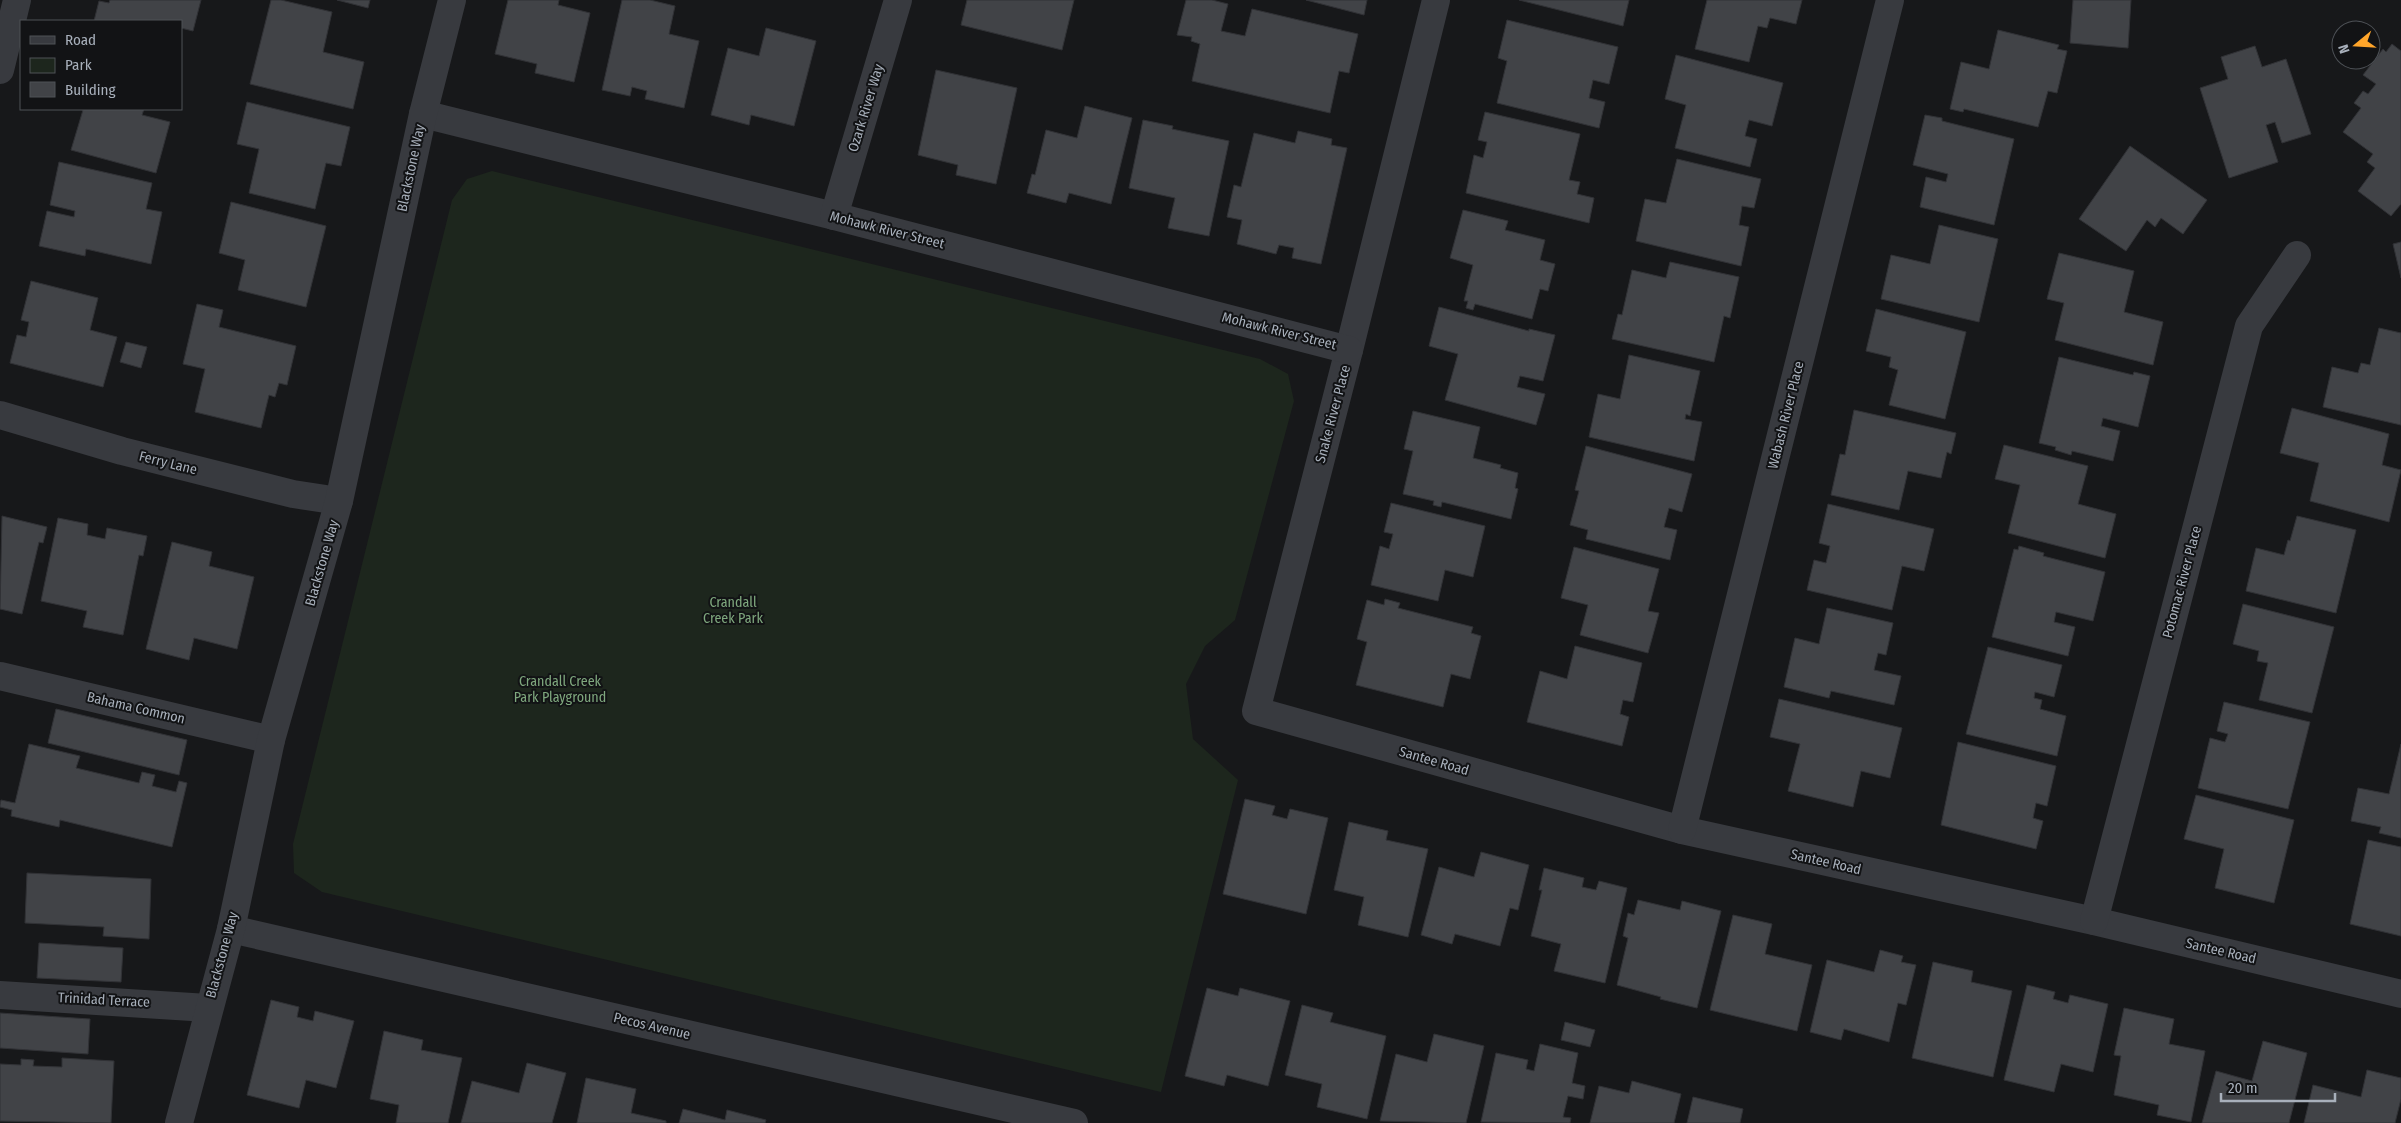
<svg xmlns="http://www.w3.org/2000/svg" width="2401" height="1123" font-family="'Fira Sans Condensed',sans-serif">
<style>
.green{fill:#1d261d}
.building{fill:#414347;stroke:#313236}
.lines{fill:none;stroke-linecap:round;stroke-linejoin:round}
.minor{stroke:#383a3f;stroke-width:28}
.labels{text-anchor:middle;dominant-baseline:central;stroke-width:4;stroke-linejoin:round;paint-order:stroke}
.street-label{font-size:14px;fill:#a8b0bb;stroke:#121315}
.park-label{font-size:14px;fill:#7fa87e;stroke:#121315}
</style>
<rect width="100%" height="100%" fill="#17181a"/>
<path class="green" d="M492 171 1260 359 1288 374 1294 401 1235 620 1205 646 1186 684 1193 739 1238 780 1161 1092 322 892 294 873 293 844 452 200 467 179Z"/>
<g class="building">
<path d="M110 0H201L193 31 181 28V21H94L99 1 109 3Z"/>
<path d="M271 0H281L332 12 323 52 364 62 353 109 250 84Z"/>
<path d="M337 0H370L368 8Z"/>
<path d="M508 0H559L558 5 590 13 574 82 535 73 537 64 495 54Z"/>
<path d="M622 0H650L675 6 669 34 699 41 684 108 645 99 647 91 632 87 630 96 602 90Z"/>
<path d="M967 0H1074L1062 50 961 25Z"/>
<path d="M1186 0H1212L1228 4 1221 31 1245 36 1252 9 1358 34 1349 73 1339 71 1330 113 1192 81 1200 44 1191 41 1192 37 1177 35Z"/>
<path d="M1306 0H1367L1364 15Z"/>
<path d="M1519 0H1629L1623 26Z"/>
<path d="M1707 0H1802L1796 24 1770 18 1767 28 1758 26 1749 62 1695 49Z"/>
<path d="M2073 0H2131L2128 48 2070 43Z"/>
<path d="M1507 20 1618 47 1609 84 1593 80 1589 98 1605 102 1599 128 1497 103 1507 61 1498 58Z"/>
<path d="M766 28 816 41 794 126 751 115 749 125 711 115 728 48 759 56Z"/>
<path d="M1998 30 2059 45 2057 49 2067 51 2057 93 2048 91 2038 127 1964 109 1963 112 1950 109 1961 62 1989 69Z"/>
<path d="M2392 44 2401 51V204L2391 216 2358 191 2375 168 2367 162 2373 154 2343 132 2361 108 2354 103 2363 91 2368 94 2376 84 2363 75 2383 49 2386 52Z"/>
<path d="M2255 46 2262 67 2286 59 2311 134 2282 143 2275 122 2266 125 2278 162 2229 178 2200 88 2228 79 2221 57Z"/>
<path d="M1676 55 1783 83 1772 126 1749 120 1745 136 1757 139 1750 167 1675 148 1686 105 1665 99Z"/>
<path d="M936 70 1017 88 996 184 956 175 958 165 918 155Z"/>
<path d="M247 102 350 127 341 166 326 163 315 209 249 193 259 149 237 144Z"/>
<path d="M1085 106 1132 118 1111 204 1069 193 1066 203 1027 193 1032 174 1035 175 1046 130 1077 138Z"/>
<path d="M79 109H144L142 115 170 122 156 173 71 150 83 110Z"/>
<path d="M1485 112 1580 134 1569 180 1580 182 1577 194 1594 198 1589 223 1466 193 1474 155 1483 158 1487 142 1478 140Z"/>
<path d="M1925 115 1942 118V121L2014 139 1994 225 1920 207 1926 177 1946 182 1948 174 1913 165Z"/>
<path d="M1143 120 1173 126 1172 129 1229 141 1209 236 1168 228 1175 198 1129 188Z"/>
<path d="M1298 131 1332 139 1331 145 1347 148 1321 264 1292 258 1294 248 1279 245 1276 254 1237 244 1242 220 1227 217 1234 185 1241 187 1254 133 1295 143Z"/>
<path d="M2130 146 2207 200 2183 234 2161 218 2155 227 2147 220 2126 251 2079 219Z"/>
<path d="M1677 159 1761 179 1754 208 1742 206 1739 225 1749 227 1741 266 1636 241 1645 199 1666 203Z"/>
<path d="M59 162 152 183 146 209 162 212 151 264 86 249 85 256 39 246 47 211 74 217 75 211 50 205Z"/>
<path d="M231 202 326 226 306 307 238 290 245 260 219 253Z"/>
<path d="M1463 210 1508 221 1505 230 1545 240 1540 260 1555 264 1548 291 1540 289 1532 319 1475 304 1473 310 1466 308 1468 301H1464L1473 265 1450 258Z"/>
<path d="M1939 225 1998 239 1979 322 1881 299 1891 255 1930 264Z"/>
<path d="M2401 242V278L2393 244Z"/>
<path d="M2059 253 2134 271 2124 312 2163 322 2153 365 2055 340 2064 303 2047 299Z"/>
<path d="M1670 262 1739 277 1730 318 1724 316 1714 362 1612 339 1618 314 1622 315 1632 270 1666 278Z"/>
<path d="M31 281 98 298 90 330 117 337 103 387 10 363 17 335 26 337 29 322 21 320Z"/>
<path d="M197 304 223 310 219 327 296 346 287 385 279 383 275 397 269 395 261 428 195 412 205 369 183 364Z"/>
<path d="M1439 307 1529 331V329L1555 335 1543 381 1520 376 1517 387 1545 394 1536 425 1445 400 1458 354 1429 346Z"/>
<path d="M1876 309 1966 332 1945 419 1889 405 1898 370 1889 367 1891 357 1866 351Z"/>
<path d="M2379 328 2401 333V425L2323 407 2332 367 2358 373 2361 363 2370 365Z"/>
<path d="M126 342 147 347 141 368 120 362Z"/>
<path d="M1629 355 1700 371 1690 416 1686 414 1685 419 1702 422 1694 461 1589 437 1598 394 1620 399Z"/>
<path d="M2059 357 2133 375 2134 372 2150 376 2138 427 2103 418 2101 426 2120 431 2113 461 2072 451 2071 455 2055 450 2056 447 2039 443Z"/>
<path d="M2292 408 2389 434 2382 465 2401 470 2389 522 2310 501 2319 463 2280 453Z"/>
<path d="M1854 410 1956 433 1951 454 1947 452 1941 478 1908 471 1899 510 1831 495 1840 454 1845 455Z"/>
<path d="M1413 411 1480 427 1473 458 1501 465 1500 468 1518 473 1515 488 1518 489 1511 519 1442 502 1441 507 1433 505 1434 501 1403 494 1413 451 1404 449Z"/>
<path d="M2004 445 2088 466 2078 504 2116 514 2105 558 2008 533 2020 485 1995 479Z"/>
<path d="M1586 446 1692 474 1682 512 1669 508 1664 527 1677 530 1670 560 1586 539 1588 530 1570 525 1579 491 1575 490Z"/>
<path d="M1391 503 1485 526 1473 577 1445 570 1438 601 1371 585 1380 546 1389 549 1393 534 1384 532Z"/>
<path d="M1828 504 1934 529 1924 571 1902 566 1892 610 1807 590 1814 560 1826 563 1830 546 1819 543Z"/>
<path d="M2 516 47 527 43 543 39 542 22 614 0 609Z"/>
<path d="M2297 516 2356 530 2336 613 2246 591 2256 548 2284 555 2288 540 2290 541Z"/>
<path d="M58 518 88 524 87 535 105 539 107 528 147 536 143 556 139 555 123 635 83 627 87 611 41 601Z"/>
<path d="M172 542 212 552 209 566 254 577 237 649 194 638 189 660 146 649Z"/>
<path d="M2019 546 2044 553 2043 556 2105 572 2093 621 2056 612 2054 622 2075 627 2068 656 1992 637 2014 549 2018 550Z"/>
<path d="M1574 547 1659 569 1648 611 1659 613 1648 653 1580 635 1588 605 1561 598Z"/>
<path d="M1385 599 1400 603 1398 608 1473 627 1471 633 1481 636 1470 679 1451 674 1443 707 1356 685 1367 642 1357 639 1367 600 1384 605Z"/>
<path d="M2243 604 2334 627 2312 713 2259 700 2268 663 2257 661 2259 651 2233 644Z"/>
<path d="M1827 608 1893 623 1886 655 1878 653 1874 670 1901 676 1894 705 1831 691 1829 698 1784 687 1795 638 1819 644Z"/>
<path d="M1575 646 1642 663 1633 702 1623 700 1620 714 1629 717 1622 746 1527 722 1540 671 1567 679Z"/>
<path d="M1988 647 2062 665 2054 697 2035 692 2034 698 2042 700 2040 709 2066 716 2057 756 1966 734Z"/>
<path d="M1779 699 1902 728 1890 778 1861 771 1853 807 1788 791 1800 744 1770 737Z"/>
<path d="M2224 702 2310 722 2288 809 2198 788 2210 738 2225 742 2228 734 2217 731Z"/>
<path d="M56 709 187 740 179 775 48 743Z"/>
<path d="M1958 742 2056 766 2047 806 2036 803 2033 818 2043 821 2036 849 1941 825Z"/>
<path d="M29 744 80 756 76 768 139 783 142 772 155 775 152 786 176 792 179 781 187 783 172 847 60 820 59 827 11 816 12 810 0 807V805L1 800 15 803Z"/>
<path d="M2401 744V838L2379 833 2381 827 2351 821 2358 788 2389 794Z"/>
<path d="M2196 795 2294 820 2274 903 2215 888 2224 849 2184 839Z"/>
<path d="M1245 799 1275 806 1272 815 1287 819 1290 809 1328 818 1306 914 1223 894Z"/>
<path d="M1349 822 1388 831 1386 840 1428 849 1408 937 1358 925 1364 897 1334 890Z"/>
<path d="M2368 840 2401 847V936L2350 924Z"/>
<path d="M1481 852 1529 865 1518 910 1510 908 1500 946 1455 934 1452 944 1421 935 1439 867 1474 877Z"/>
<path d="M1544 868 1584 878 1582 887 1596 890 1599 881 1627 888 1605 983 1554 971 1561 944 1531 936 1542 890H1539Z"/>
<path d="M27 873 151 879 149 939 103 936 104 927 25 923Z"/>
<path d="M1638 900 1680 910 1682 901 1721 911 1697 1008 1660 999 1661 997 1617 985 1628 938 1623 936 1628 913 1634 915Z"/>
<path d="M1733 915 1772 924 1765 954 1812 965 1797 1031 1710 1010Z"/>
<path d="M39 943 123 948 121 982 37 978Z"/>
<path d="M1880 950 1903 956 1901 962 1916 965 1906 1005 1898 1003 1889 1042 1844 1029 1841 1040 1810 1032 1827 960 1874 972Z"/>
<path d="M1933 962 1973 971 1971 982 2012 991 1993 1077 1912 1058Z"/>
<path d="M2027 985 2055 992 2053 999 2068 1003 2070 995 2108 1004 2093 1072 2061 1064 2054 1092 2004 1080Z"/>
<path d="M1207 988 1238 996 1240 988 1290 1001 1268 1086 1227 1075 1224 1086 1185 1076Z"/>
<path d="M271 1000 299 1007 297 1017 313 1021 315 1011 354 1021 336 1088 306 1080 299 1108 247 1095Z"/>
<path d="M1302 1005 1333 1013 1330 1022 1386 1036 1367 1119 1317 1107 1322 1084 1285 1075Z"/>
<path d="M2124 1008 2174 1019 2169 1044 2205 1051 2191 1122 2157 1115 2159 1105 2114 1095 2121 1056 2114 1055Z"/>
<path d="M0 1013 90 1019 88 1054 0 1048Z"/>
<path d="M1565 1022 1595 1030 1590 1047 1561 1040Z"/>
<path d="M384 1031 423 1040 421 1050 462 1058 448 1123H396L399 1105 370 1099Z"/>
<path d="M1434 1034 1484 1046 1466 1123 1380 1121 1396 1054 1427 1062Z"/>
<path d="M2263 1041 2307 1053 2289 1123H2202L2216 1071 2252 1081Z"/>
<path d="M1540 1044 1578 1053 1572 1083 1585 1086 1583 1099 1568 1096 1563 1117 1571 1118 1570 1123 1481 1122 1496 1053 1528 1060 1526 1069 1534 1071Z"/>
<path d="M62 1058 114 1061 111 1123 0 1121V1064L21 1065V1059L34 1060 33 1066 62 1067Z"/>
<path d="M527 1063 566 1073 552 1123H461L472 1081 519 1093Z"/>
<path d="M2367 1070 2401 1078V1099L2395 1123H2304L2313 1085 2361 1097Z"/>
<path d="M586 1078 636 1089 631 1113 666 1121V1123H577Z"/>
<path d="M1632 1081 1681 1094 1674 1123H1590L1599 1086 1629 1093Z"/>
<path d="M1693 1097 1743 1109 1740 1123H1687Z"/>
<path d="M683 1109 725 1120 727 1110 766 1120 765 1123H679Z"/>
</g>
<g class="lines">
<g class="minor">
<path d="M1436 0 1349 350 1256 711 1682 830 2094 921 2401 994"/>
<path d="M0 70 17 0"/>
<path d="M423 114 834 216 1349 350"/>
<path d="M834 216 898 0"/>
<path d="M0 415 122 451 293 494 339 501"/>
<path d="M0 676 271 740"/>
<path d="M1682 830 1890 0"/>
<path d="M2094 921 2249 326 2297 255"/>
<path d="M231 929 1074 1123"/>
<path d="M0 995 208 1008"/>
<path d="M179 1123 231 929 271 740 339 501 423 114 452 0"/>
</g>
</g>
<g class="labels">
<g class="street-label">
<text transform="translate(866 108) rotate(-73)">Ozark River Way</text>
<text transform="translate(411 168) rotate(-78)">Blackstone Way</text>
<text transform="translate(887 230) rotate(14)">Mohawk River Street</text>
<text transform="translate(1279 331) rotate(14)">Mohawk River Street</text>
<text transform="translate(1333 414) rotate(-75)">Snake River Place</text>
<text transform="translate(1786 415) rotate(-76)">Wabash River Place</text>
<text transform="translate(168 463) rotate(14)">Ferry Lane</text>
<text transform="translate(322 563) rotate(-74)">Blackstone Way</text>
<text transform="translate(2182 582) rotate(-75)">Potomac River Place</text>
<text transform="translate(136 708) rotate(13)">Bahama Common</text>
<text transform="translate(1434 761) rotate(16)">Santee Road</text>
<text transform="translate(1826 862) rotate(13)">Santee Road</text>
<text transform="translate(2221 951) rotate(13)">Santee Road</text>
<text transform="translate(222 955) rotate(-75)">Blackstone Way</text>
<text transform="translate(104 1000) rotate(3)">Trinidad Terrace</text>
<text transform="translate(652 1026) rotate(13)">Pecos Avenue</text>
</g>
<g class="park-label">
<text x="733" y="602">Crandall<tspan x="733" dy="16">Creek Park</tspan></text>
<text x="560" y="681">Crandall Creek<tspan x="560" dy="16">Park Playground</tspan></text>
</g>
</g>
<rect x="20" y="20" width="162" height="90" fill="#121315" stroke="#4e5257"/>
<rect x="30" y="36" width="25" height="8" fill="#383a3f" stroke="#4e5257"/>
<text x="65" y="45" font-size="15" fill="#a8b0bb">Road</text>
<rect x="30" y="58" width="25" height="15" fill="#1d261d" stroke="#4e5257"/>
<text x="65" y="70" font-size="15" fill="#a8b0bb">Park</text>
<rect x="30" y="82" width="25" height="15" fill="#414347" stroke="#4e5257"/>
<text x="65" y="95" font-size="15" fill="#a8b0bb">Building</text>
<g transform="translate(2356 45) rotate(252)"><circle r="24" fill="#121315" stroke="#4e5257"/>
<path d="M0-4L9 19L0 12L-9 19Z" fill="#ffa52a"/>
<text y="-8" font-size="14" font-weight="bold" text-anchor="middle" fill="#a8b0bb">N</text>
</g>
<path d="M2221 1093v8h114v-8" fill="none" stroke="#a8b0bb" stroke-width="2.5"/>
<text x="2228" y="1093" font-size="15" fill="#a8b0bb" stroke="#121315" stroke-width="4" paint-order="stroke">20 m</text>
</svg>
